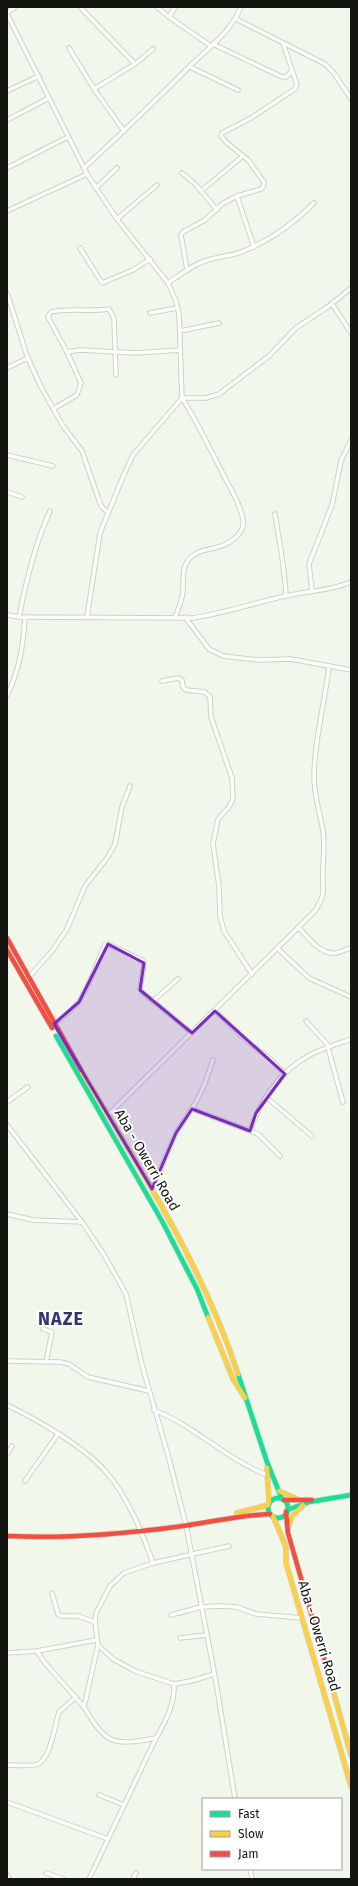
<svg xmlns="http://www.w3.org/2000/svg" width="358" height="1886" font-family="'Fira Sans',sans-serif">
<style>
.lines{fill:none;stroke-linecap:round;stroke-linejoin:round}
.street-casing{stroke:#ced2c9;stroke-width:5.5}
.fast-casing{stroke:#ced2c9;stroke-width:6}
.slow-casing{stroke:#ced2c9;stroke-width:6}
.jam-casing{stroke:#ced2c9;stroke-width:6}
.street{stroke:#fdfefc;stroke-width:3.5}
.fast{stroke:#16e098;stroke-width:4.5}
.slow{stroke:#ffcf43;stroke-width:4.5}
.jam{stroke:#f24e42;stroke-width:4.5}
.marked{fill:#7b2cbf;fill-opacity:0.2;stroke:#7b2cbf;stroke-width:3;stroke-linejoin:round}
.labels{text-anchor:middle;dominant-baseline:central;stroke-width:4;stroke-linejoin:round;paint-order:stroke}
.street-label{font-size:14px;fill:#12160e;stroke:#fff}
.district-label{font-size:18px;font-weight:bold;letter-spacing:1px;fill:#32346f;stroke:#fff}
</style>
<rect width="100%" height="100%" fill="#f1f7eb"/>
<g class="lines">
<g class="street-casing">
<g id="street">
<path d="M80 7 135 64"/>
<path d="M157 7 169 17 211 46"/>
<path d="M7 13 15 7"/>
<path d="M7 14 87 174 117 219 168 283 176 301 179 314 182 398 133 455 125 472 100 533 87 617"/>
<path d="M169 17 175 7"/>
<path d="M236 19 325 64 334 73 351 99"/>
<path d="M213 44 282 77H286L292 71"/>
<path d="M69 48 94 89 124 131"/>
<path d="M190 67 238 90"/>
<path d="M94 89 135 64 153 49"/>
<path d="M7 91 39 76"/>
<path d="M7 120 49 98"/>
<path d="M7 168 68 137"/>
<path d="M84 168C121 134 156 100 192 64 209 48 232 30 241 7"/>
<path d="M182 173 196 185 217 210"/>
<path d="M96 188 117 168"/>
<path d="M201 191 243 156"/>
<path d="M237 196 261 189 263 187 264 182 248 160 226 142 221 136 222 133 251 118 295 89 297 85 283 43"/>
<path d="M7 211 87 174"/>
<path d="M117 219 157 185"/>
<path d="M80 248 102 283 133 270 150 259"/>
<path d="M187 270 181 235 183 232 205 220 222 204 237 196 254 247"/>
<path d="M168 283C180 275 193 264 208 260 221 256 234 256 246 250 273 239 294 223 314 203"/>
<path d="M7 293 27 356 41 387 63 426 82 451 101 506 108 513"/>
<path d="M332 304 351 333"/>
<path d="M150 313 177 308"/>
<path d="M180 331 219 323"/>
<path d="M67 352 80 350 136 353 180 350"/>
<path d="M7 368 28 358"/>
<path d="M182 398H206L219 394 269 356 296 328 329 306 351 288"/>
<path d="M53 409 77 395 81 383 67 352 48 317 51 312C70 308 89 312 109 309L114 318 116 375"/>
<path d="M7 455 53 466"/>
<path d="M7 492 22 497"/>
<path d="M275 514C279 541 285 568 286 596"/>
<path d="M312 591 309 564 332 505 341 461 351 440"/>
<path d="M7 615 19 617 193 618C225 613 254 603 285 596 307 591 330 591 351 582"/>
<path d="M19 617C26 581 35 544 50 511"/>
<path d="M175 617C178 611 180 604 182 597 185 586 180 569 189 559 201 545 223 553 239 534 242 530 244 525 243 520 241 505 231 490 224 476 210 449 198 423 182 398"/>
<path d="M185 617 209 649 223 656 259 660 291 659 351 670"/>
<path d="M162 681 178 678 182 680 183 687 186 690 205 692 210 697 211 717 232 778 233 799 229 807 218 819 213 844 219 886 220 916 224 931 252 974"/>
<path d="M7 696C20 667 23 648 25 617"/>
<path d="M298 927C308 937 320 955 336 953 341 952 346 949 351 948"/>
<path d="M277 948 309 978 351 997"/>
<path d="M29 977 52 951 67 929 85 886 108 857 115 844 122 807 130 786"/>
<path d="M153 1001 178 979"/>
<path d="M215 1011 247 1041 270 1059 285 1074"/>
<path d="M306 1021 327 1044 343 1102"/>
<path d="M54 1024C63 1017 73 1010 79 1001 91 984 96 963 105 945L108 944 142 960 144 963 140 989 142 992 192 1033"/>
<path d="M266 1097 312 1136"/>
<path d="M7 1102 28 1087"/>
<path d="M192 1109 258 1134 280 1156"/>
<path d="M108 1115 315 911C327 892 322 891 323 871 323 858 325 844 323 831 320 813 314 796 314 777 314 740 325 703 329 666"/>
<path d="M7 1125 82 1222 104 1255 126 1294 142 1365 168 1455 186 1525 216 1682 235 1799"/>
<path d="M250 1131C260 1100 281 1070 310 1055 323 1048 337 1044 351 1039"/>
<path d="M152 1189 176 1133 196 1102 204 1086 213 1060"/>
<path d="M7 1214 33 1220 82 1222"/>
<path d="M43 1329 52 1332 46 1362"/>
<path d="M7 1361 60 1362 69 1364 88 1377 149 1391"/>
<path d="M7 1405C36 1419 85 1447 106 1472 128 1497 142 1532 153 1563"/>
<path d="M154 1410C195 1426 226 1459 267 1475"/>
<path d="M7 1454 12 1446"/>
<path d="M25 1481 58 1434"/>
<path d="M52 1593 58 1614 61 1616H78L95 1622"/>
<path d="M171 1615 201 1607 220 1606 237 1607 256 1614 302 1618"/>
<path d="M180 1638 207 1635"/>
<path d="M98 1645 84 1707C107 1745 112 1746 156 1738 166 1721 175 1703 174 1684"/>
<path d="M37 1651 45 1663 84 1707"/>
<path d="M7 1653 37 1651 96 1640"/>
<path d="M214 1674 191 1681 174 1684 135 1671 113 1659 98 1645 95 1622 96 1613 110 1586 124 1573 153 1563 229 1546"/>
<path d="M7 1765C14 1765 33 1767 38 1764 51 1758 55 1724 59 1712L76 1697"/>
<path d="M99 1795 124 1805"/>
<path d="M7 1802 108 1839"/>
<path d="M250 1869 252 1879"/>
<path d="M46 1873 63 1879"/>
<path d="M7 1875 9 1879"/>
<path d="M89 1879 156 1738"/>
<path d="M133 1879 136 1873"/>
</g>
</g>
<g class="fast-casing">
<g id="fast">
<path d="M56 1036 162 1221 197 1289 208 1317"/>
<path d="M238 1374 267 1462 282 1499"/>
<circle cx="278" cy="1508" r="10"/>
<path d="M287 1510 309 1502 351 1495"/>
</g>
</g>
<g class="slow-casing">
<g id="slow">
<path d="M81 1070C139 1167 203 1266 238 1374"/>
<path d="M208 1317 233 1379 245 1398"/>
<path d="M267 1468 269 1502"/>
<path d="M279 1491 297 1499"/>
<path d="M237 1513 268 1505"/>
<path d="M273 1516 286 1547V1563L351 1786"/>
<path d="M289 1525 292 1516 303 1505"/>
<path d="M324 1658 351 1755"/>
</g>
</g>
<g class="jam-casing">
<g id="jam">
<path d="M7 938 81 1070"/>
<path d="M7 950 52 1028"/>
<path d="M284 1500H312"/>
<path d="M286 1512 288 1533 324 1658"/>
<path d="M7 1536C66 1539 124 1534 183 1526 212 1522 240 1515 270 1514"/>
</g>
</g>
<use href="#street" class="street"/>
<use href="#fast" class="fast"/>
<use href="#slow" class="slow"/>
<use href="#jam" class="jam"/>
</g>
<path class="marked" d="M108 944 144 963 140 990 192 1033 215 1011 285 1074 256 1113 250 1131 192 1109 176 1133 152 1189 54 1024 79 1002Z"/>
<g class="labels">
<g class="street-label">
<text transform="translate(147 1160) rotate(60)">Aba - Owerri Road</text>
<text transform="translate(319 1636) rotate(73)">Aba - Owerri Road</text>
</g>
<g class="district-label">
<text x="61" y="1319">NAZE</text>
</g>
</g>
<rect width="358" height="1886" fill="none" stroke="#12160e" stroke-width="16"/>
<rect x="202" y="1798" width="140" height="72" fill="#ffffff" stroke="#a0a29f"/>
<rect x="210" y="1811" width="20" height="6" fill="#16e098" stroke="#a0a29f"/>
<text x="238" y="1818" font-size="12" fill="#12160e">Fast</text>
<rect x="210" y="1831" width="20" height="6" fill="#ffcf43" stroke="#a0a29f"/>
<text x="238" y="1838" font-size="12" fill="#12160e">Slow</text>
<rect x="210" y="1851" width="20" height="6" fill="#f24e42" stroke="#a0a29f"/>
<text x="238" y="1858" font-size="12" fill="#12160e">Jam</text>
</svg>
